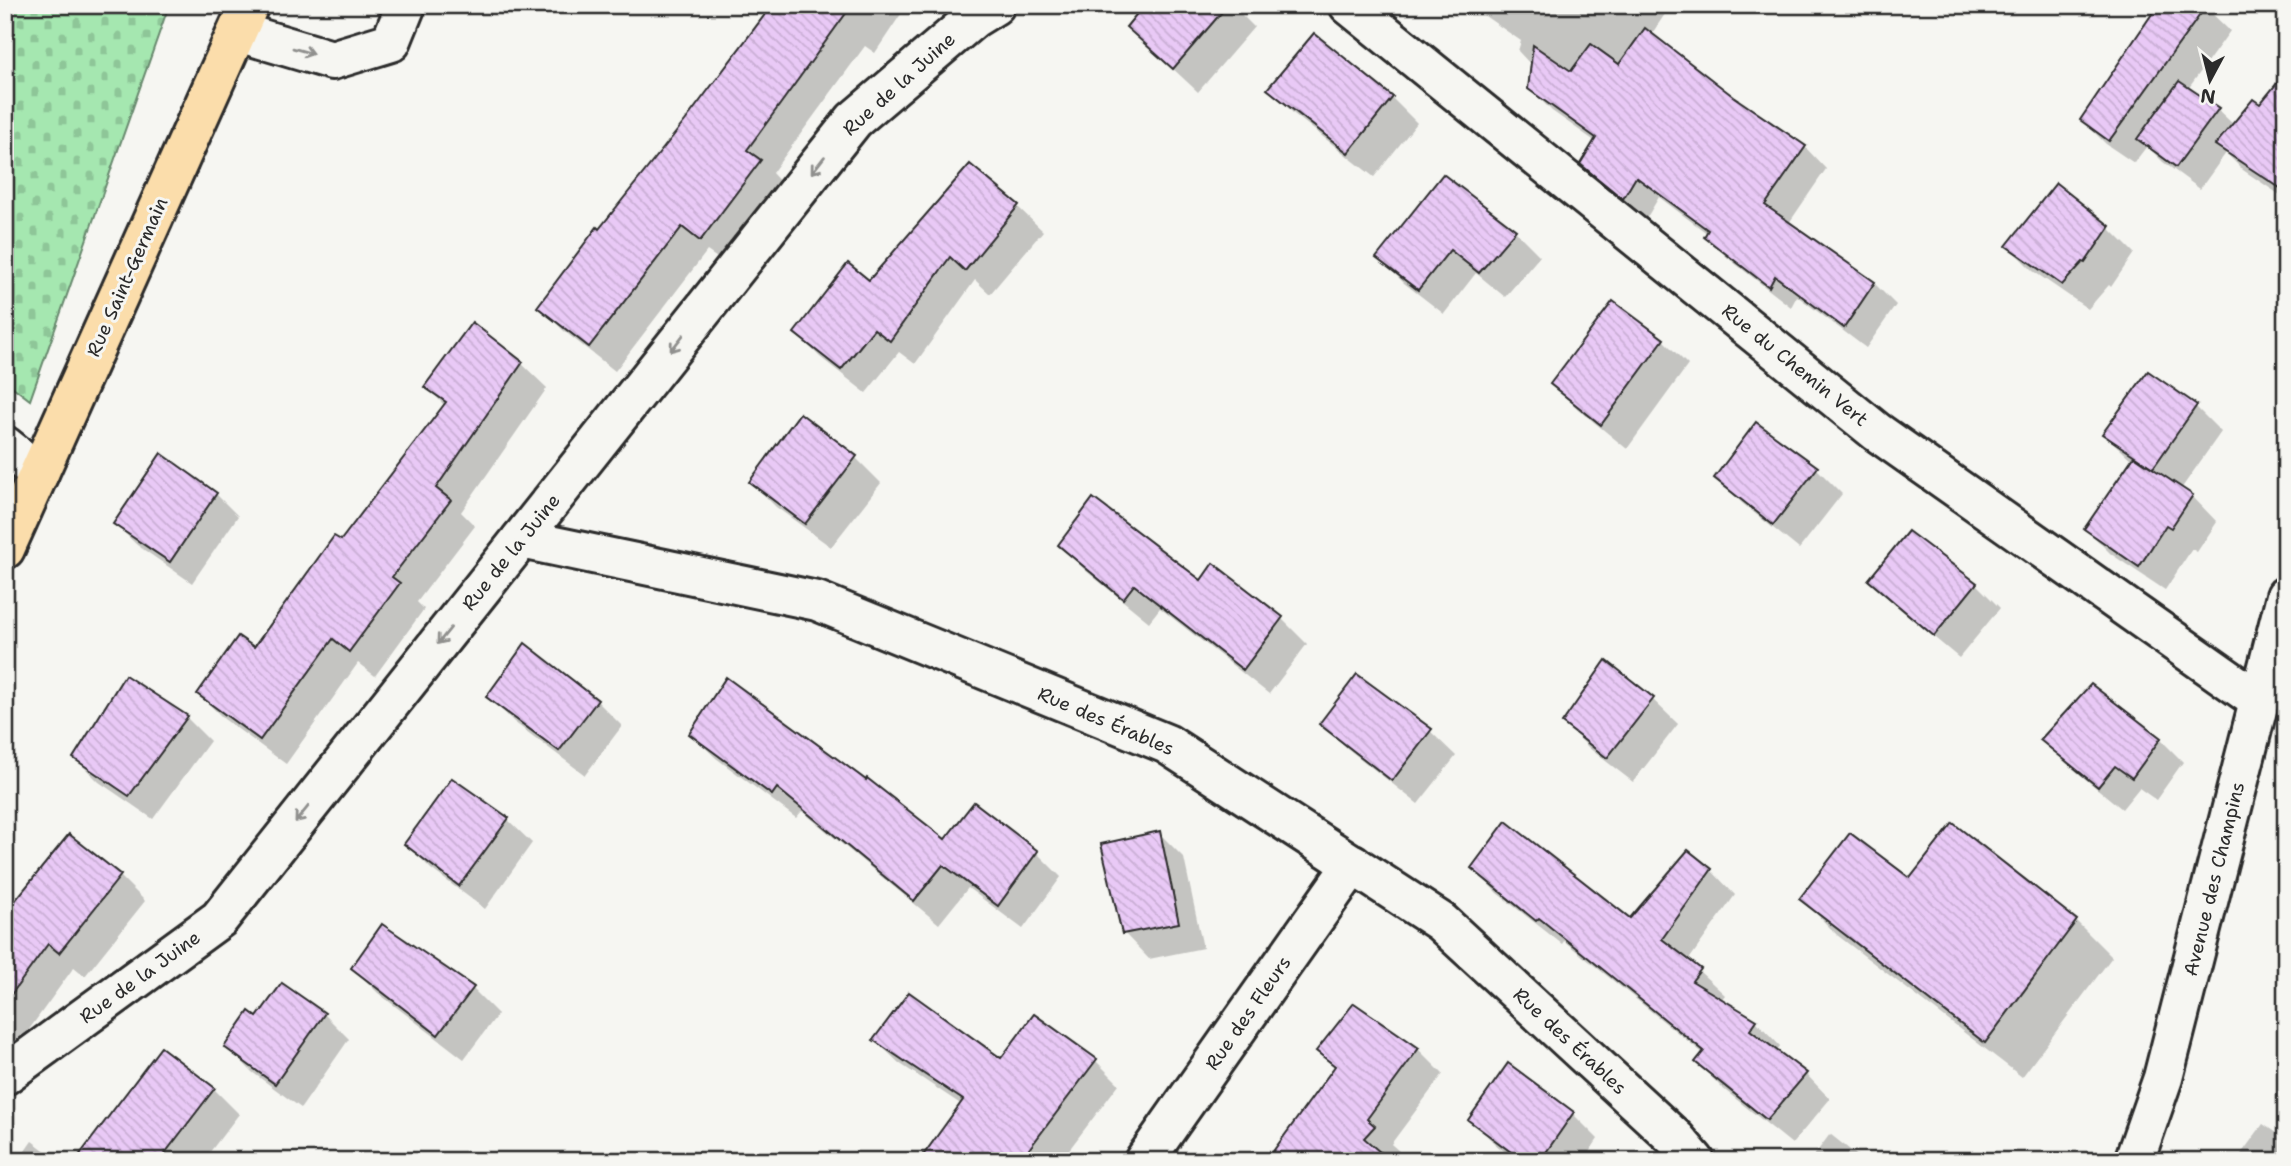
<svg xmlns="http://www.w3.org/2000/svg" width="2291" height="1166" font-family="'Shantell Sans',sans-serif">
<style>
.cemetery{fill:url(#cemetery-stones);stroke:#68896e;stroke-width:2}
.shadow{fill:#0003}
.building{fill:url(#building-back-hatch);stroke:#2b2b2b;stroke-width:2}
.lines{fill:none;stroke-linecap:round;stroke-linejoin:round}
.minor-casing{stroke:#2b2b2b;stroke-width:44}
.major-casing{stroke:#2b2b2b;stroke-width:44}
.minor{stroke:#f6f6f2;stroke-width:38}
.major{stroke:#fbddab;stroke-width:38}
.oneway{stroke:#90908e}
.labels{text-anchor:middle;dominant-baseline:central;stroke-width:6;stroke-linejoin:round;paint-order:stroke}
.street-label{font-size:19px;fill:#2b2b2b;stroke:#f6f6f2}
</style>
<defs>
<pattern id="cemetery-stones" width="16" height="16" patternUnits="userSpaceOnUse" patternTransform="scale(1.75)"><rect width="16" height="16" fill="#a5e7b0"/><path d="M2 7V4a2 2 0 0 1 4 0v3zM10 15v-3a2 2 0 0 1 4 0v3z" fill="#8ec698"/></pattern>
<pattern id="building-back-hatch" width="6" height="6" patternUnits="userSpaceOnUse" patternTransform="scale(1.75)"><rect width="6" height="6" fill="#e9c9f6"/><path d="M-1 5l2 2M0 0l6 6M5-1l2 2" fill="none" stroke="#c8add3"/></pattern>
</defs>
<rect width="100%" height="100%" fill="#f6f6f2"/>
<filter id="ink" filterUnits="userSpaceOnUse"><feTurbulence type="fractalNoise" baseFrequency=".0143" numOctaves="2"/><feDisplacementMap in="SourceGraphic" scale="14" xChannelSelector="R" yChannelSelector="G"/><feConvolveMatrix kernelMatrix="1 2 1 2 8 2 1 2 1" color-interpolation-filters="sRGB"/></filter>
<g filter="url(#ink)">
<path class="cemetery" d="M5 5H169L30 400 5 381Z"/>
<g class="shadow">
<path d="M774 5H907L875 53 865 46 772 173 784 186 726 264 707 251 615 371 564 331 539 306 687 122Z"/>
<path d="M1146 5H1232L1254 27 1198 92 1128 27Z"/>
<path d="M1469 5H1671L1651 35 1733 99 1805 147 1826 169 1789 223 1874 283 1896 305 1866 348 1797 296 1791 307 1728 258 1707 237 1708 234 1659 197 1646 219 1604 185 1582 164 1596 142 1552 111 1530 89 1532 66 1518 51 1521 41Z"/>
<path d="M2203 5 2230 31 2188 89 2218 110 2234 125 2260 107 2286 106V199L2243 170 2226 153 2200 189 2163 162 2147 146 2134 163 2106 144 2082 120Z"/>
<path d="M1314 35 1392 98 1417 123 1374 177 1294 114 1269 88Z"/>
<path d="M971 166 1018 207 1043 231 990 294 975 280 915 364 899 352 866 393 820 357 796 333 870 282Z"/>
<path d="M2056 185 2109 228 2134 253 2111 287 2109 285 2088 309 2033 271 2008 246Z"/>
<path d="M1515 231 1540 256 1505 297 1476 273 1444 314 1404 283 1379 258Z"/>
<path d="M1663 340 1688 365 1627 449 1578 409 1553 384Z"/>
<path d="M521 363 547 388 461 512 475 526 417 602 424 609 375 676 358 663 286 764 224 719 199 694 254 649 341 543 445 406 426 386Z"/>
<path d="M2196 407 2221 432 2181 489 2192 496 2217 522 2197 552 2192 549 2165 590 2111 554 2086 529 2133 461 2104 434Z"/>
<path d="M1757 425 1817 469 1842 494 1799 549 1742 503 1717 478Z"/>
<path d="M856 458 881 483 831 547 776 507 751 482Z"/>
<path d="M216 494 238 516 192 583 137 545 115 524Z"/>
<path d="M1908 533 1976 584 2000 608 1959 658 1894 604 1870 579Z"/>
<path d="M1060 545 1202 582 1214 566 1282 619 1307 644 1269 694 1160 608 1149 622 1085 570Z"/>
<path d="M488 696 597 701 622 726 585 775 514 722Z"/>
<path d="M1652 699 1678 724 1633 782 1589 748 1564 722Z"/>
<path d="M187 718 210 741 153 819 99 782 75 758Z"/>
<path d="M1322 723 1430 731 1456 756 1418 804 1347 748Z"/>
<path d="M691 734 946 841 974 805 1037 853 1061 877 1023 929 968 888 939 924 802 811 796 818 716 758Z"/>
<path d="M2160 739 2183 762 2156 800 2139 788 2122 809 2066 763 2043 740Z"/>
<path d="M507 819 532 843 485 909 431 869 407 844Z"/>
<path d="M1953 826 2076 921 2112 957 2022 1077 1837 935 1802 899 1910 881Z"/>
<path d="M1159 833 1184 858 1203 948 1149 959 1124 933Z"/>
<path d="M1473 868 1630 921 1711 870 1735 895 1688 961 1725 995 1721 1000 1756 1021 1780 1046 1776 1052 1806 1074 1830 1099 1792 1144 1721 1087 1697 1062 1704 1054 1564 941 1562 944 1497 893Z"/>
<path d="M120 876 145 901 85 976 74 967 5 1063V916Z"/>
<path d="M383 927 473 989 498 1014 464 1059 378 993 353 968Z"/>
<path d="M1354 1005 1418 1049 1443 1074 1391 1144 1399 1151 1391 1161H1268L1336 1068 1318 1051Z"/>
<path d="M324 1014 349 1039 301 1108 252 1072 227 1046Z"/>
<path d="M1035 1016 1096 1061 1119 1084 1065 1155 1063 1153 1057 1161H922L962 1105 899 1063 875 1040 1001 1061Z"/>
<path d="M1508 1066 1573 1114 1598 1139 1583 1161H1517L1496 1145 1471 1119Z"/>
<path d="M214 1089 239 1114 203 1161H164L136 1141Z"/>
<path d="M2263 1124 2286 1140V1161H2247L2241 1154Z"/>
<path d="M1830 1134 1864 1161H1810Z"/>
<path d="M32 1141 59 1161H18Z"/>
</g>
<g class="building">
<path d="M772 5H852L747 150 761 160 700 241 682 227 589 347 537 307 597 227 599 229 685 121Z"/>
<path d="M1144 5H1228L1173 69 1126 27Z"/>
<path d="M2158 5H2207L2109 141 2080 120Z"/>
<path d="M1645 28 1734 97 1806 146 1765 205 1875 282 1844 328 1775 276 1769 287 1704 237 1708 230 1636 177 1623 199 1580 164 1596 138 1528 89 1533 45 1571 71 1591 44 1619 64Z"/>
<path d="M1314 33 1393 97 1348 153 1267 89Z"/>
<path d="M2286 72V192L2215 145 2253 99 2260 104Z"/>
<path d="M2179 81 2219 108 2176 167 2137 139Z"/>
<path d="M970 164 1019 205 965 271 950 257 890 341 874 329 841 370 794 333 848 263 869 280Z"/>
<path d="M1443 174 1516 230 1479 273 1450 250 1418 290 1376 258Z"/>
<path d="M2056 183 2110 226 2085 263 2083 262 2062 285 2006 246Z"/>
<path d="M1613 301 1664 339 1601 425 1550 384Z"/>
<path d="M472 322 523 362 436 488 451 500 392 577 400 583 349 652 333 639 260 740 197 694 238 636 254 647 334 536 341 540 446 402 424 387Z"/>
<path d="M2148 371 2197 405 2153 468 2102 434Z"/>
<path d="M800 413 857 456 805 524 749 482Z"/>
<path d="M1756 422 1818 467 1773 525 1714 478Z"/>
<path d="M161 453 217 493 170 562 113 524Z"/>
<path d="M2134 456 2193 495 2171 528 2166 525 2139 567 2084 529Z"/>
<path d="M1093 498 1201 580 1213 563 1283 617 1243 670 1134 585 1123 599 1058 545Z"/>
<path d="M1908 531 1977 583 1934 636 1868 580Z"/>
<path d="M525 643 598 700 559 751 486 697Z"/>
<path d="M1606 660 1654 698 1607 758 1562 723Z"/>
<path d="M1357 674 1432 729 1392 781 1319 724Z"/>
<path d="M125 675 188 716 129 796 73 758Z"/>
<path d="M726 677 866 780 867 778 945 839 974 802 1038 851 998 906 943 865 914 901 777 788 772 795 689 734Z"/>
<path d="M2091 684 2161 738 2132 778 2115 766 2098 787 2040 740Z"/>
<path d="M452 778 509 818 459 886 404 844Z"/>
<path d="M1506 821 1630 918 1688 850 1712 869 1662 939 1701 969 1692 981 1757 1020 1750 1030 1807 1073 1767 1120 1695 1062 1704 1051 1539 918 1536 921 1471 868Z"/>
<path d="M1953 823 2077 920 1985 1043 1799 899 1850 833 1910 878Z"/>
<path d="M1160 831 1179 923 1122 934 1101 844Z"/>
<path d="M69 834 121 875 59 953 48 944 5 1003V913Z"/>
<path d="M382 924 474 987 438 1035 351 968Z"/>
<path d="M282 983 325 1013 275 1084 224 1047 249 1011 257 1017Z"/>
<path d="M909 992 1001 1058 1034 1014 1097 1059 1020 1161H919L963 1100 873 1040Z"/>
<path d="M1354 1003 1419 1048 1367 1119 1375 1126 1364 1138 1390 1161H1266L1335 1066 1316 1051Z"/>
<path d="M161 1047 215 1088 159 1161H75Z"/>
<path d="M1508 1063 1574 1112 1540 1161H1523L1468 1120Z"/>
</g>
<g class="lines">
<g class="minor-casing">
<g id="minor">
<path d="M1349 5 1877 432 2259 701"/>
<path d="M238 32 332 60 391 42 406 5"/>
<path d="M5 446 39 473"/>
<path d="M521 539 817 601 1167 744 1441 922 1677 1140 1695 1161"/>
<path d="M5 1075 219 919 854 120 974 18 995 5"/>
<path d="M1144 1161 1353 864"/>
<path d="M2134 1161 2163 1078 2286 596"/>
</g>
</g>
<g class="major-casing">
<path id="major" d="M5 549 249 5"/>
</g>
<use href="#minor" class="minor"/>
<use href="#major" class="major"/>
</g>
<defs><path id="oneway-shaft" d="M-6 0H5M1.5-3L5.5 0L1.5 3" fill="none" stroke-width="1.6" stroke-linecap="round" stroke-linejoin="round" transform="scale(1.75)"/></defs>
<g class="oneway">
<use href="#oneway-shaft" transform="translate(303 51) rotate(16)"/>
<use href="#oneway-shaft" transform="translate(818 165) rotate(128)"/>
<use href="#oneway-shaft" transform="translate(677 343) rotate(128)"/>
<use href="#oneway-shaft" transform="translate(444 636) rotate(129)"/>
<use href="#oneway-shaft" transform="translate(302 814) rotate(129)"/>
</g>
</g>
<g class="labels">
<g class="street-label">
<text transform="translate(899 84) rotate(-42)">Rue de la Juine</text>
<text transform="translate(127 277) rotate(-66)">Rue Saint-Germain</text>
<text transform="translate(1795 365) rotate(39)">Rue du Chemin Vert</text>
<text transform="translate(511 552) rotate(-51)">Rue de la Juine</text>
<text transform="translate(1106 721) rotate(23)">Rue des Érables</text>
<text transform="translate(2214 879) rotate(-76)">Avenue des Champins</text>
<text transform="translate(140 977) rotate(-36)">Rue de la Juine</text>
<text transform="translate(1248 1013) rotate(-55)">Rue des Fleurs</text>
<text transform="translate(1570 1041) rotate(43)">Rue des Érables</text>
</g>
</g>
<rect width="2291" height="1166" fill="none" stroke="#f6f6f2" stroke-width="28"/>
<rect x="14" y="14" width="2263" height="1138" fill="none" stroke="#2b2b2b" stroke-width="2.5" filter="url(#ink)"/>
<g transform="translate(2210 80) rotate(187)" stroke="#f6f6f2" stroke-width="5" paint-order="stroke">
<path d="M0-5L12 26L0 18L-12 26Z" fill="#2b2b2b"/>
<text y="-10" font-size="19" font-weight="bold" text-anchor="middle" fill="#2b2b2b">N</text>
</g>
</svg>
